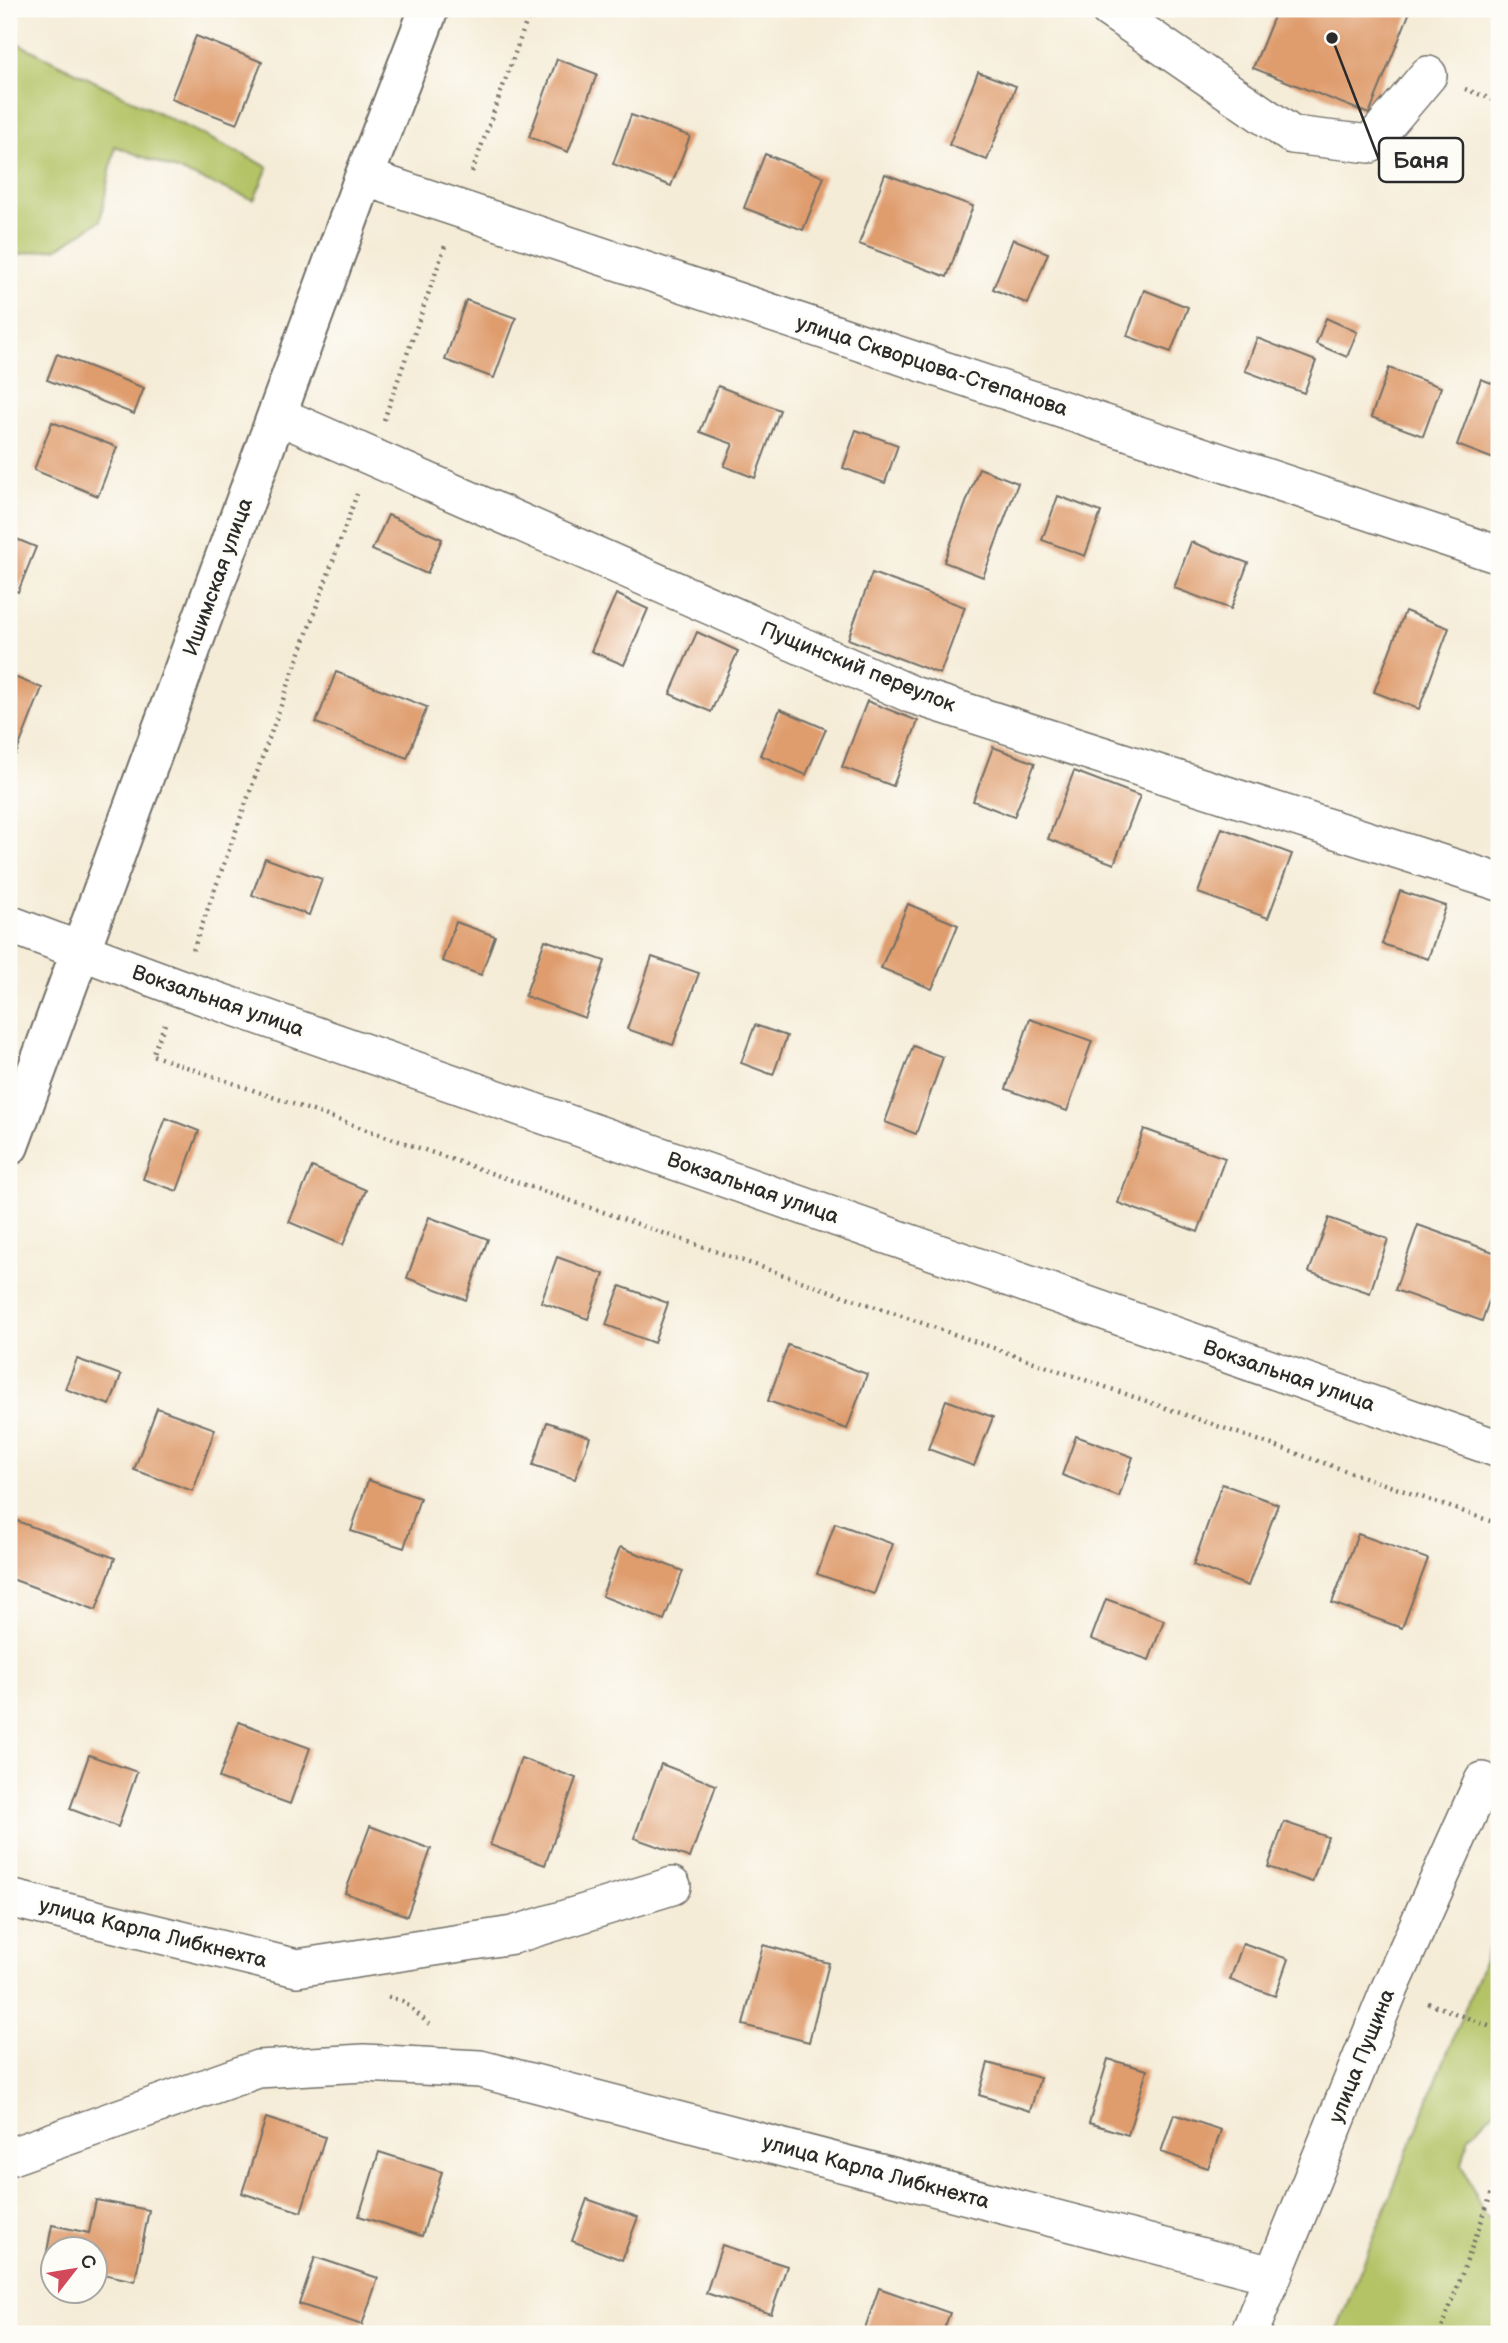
<svg xmlns="http://www.w3.org/2000/svg" width="1508" height="2343" font-family="'Balsamiq Sans',sans-serif">
<style>
.green{fill:#b3c365;stroke:#6f7748;stroke-width:2}
.building{fill:#df9c6d}
.lines{fill:none;stroke-linecap:round;stroke-linejoin:round}
.minor-casing{stroke:#726f67;stroke-width:40}
.secondary-casing{stroke:#726f67;stroke-width:42}
.path{stroke:#726f67;stroke-width:4.5;stroke-dasharray:2 5;stroke-linecap:butt}
.minor{stroke:#fff;stroke-width:37}
.secondary{stroke:#fff;stroke-width:38}
.labels{text-anchor:middle;dominant-baseline:central;stroke-width:5;stroke-linejoin:round;paint-order:stroke}
.street-label{font-size:21px;fill:#2b2b2b;stroke:#fdfcf7}
.leader{fill:none;stroke:#2b2b2b;stroke-width:2.5}
.callout-dot{fill:#2b2b2b;stroke:#fdfcf7;stroke-width:2.5}
.callout{fill:#fdfcf7;stroke:#2b2b2b;stroke-width:2.5}
.callout-label{font-size:23px;text-anchor:middle;font-weight:bold;fill:#2b2b2b}
</style>
<rect width="100%" height="100%" fill="#fdfcf7"/>
<filter id="ink" filterUnits="userSpaceOnUse"><feTurbulence type="fractalNoise" baseFrequency=".0143" numOctaves="2"/><feDisplacementMap in="SourceGraphic" scale="14" xChannelSelector="R" yChannelSelector="G"/><feConvolveMatrix kernelMatrix="1 2 1 2 8 2 1 2 1" color-interpolation-filters="sRGB"/></filter>
<filter id="wash" filterUnits="userSpaceOnUse"><feTurbulence type="fractalNoise" baseFrequency=".00686" numOctaves="4" result="noise"/><feDisplacementMap in="SourceGraphic" scale="28" xChannelSelector="R" yChannelSelector="G"/><feGaussianBlur stdDeviation="1.57" result="paint"/><feColorMatrix in="noise" values="0 0 0 0 0 0 0 0 0 0 0 0 0 0 0 0 0 1.4 0 .05"/><feComposite in="paint" operator="in"/></filter>
<g filter="url(#wash)">
<rect width="100%" height="100%" fill="#f5ecd7"/>
<g class="green">
<path d="M9 39 268 167 254 200 115 146 100 221 58 248 9 256Z"/>
<path d="M1499 1923V2105L1469 2136 1462 2164 1484 2215 1499 2223V2334H1335Z"/>
</g>
<g id="blocks">
<g class="building">
<path d="M1277 9H1411L1369 114 1253 68Z"/>
<path d="M196 36 262 62 237 124 171 99Z"/>
<path d="M557 59 597 74 568 152 529 137Z"/>
<path d="M978 72 1016 86 987 160 949 145Z"/>
<path d="M631 115 690 136 671 186 613 164Z"/>
<path d="M765 154 824 177 803 230 744 208Z"/>
<path d="M885 174 973 206 947 277 859 244Z"/>
<path d="M1013 239 1048 253 1028 304 993 289Z"/>
<path d="M1144 290 1188 307 1171 352 1127 336Z"/>
<path d="M466 300 516 318 494 378 445 360Z"/>
<path d="M1326 318 1357 332 1347 357 1316 344Z"/>
<path d="M1257 338 1316 361 1304 393 1245 371Z"/>
<path d="M57 354 144 388 134 414 47 380Z"/>
<path d="M1389 368 1441 387 1423 436 1371 417Z"/>
<path d="M1481 379 1499 386V461L1457 445Z"/>
<path d="M718 386 780 410 755 478 724 466 733 444 700 432Z"/>
<path d="M52 422 117 447 98 496 34 470Z"/>
<path d="M856 430 898 445 885 483 843 468Z"/>
<path d="M979 468 1018 483 983 577 944 562Z"/>
<path d="M1058 496 1101 512 1085 556 1042 540Z"/>
<path d="M388 515 442 539 427 574 372 550Z"/>
<path d="M9 536 36 547 18 592 9 588Z"/>
<path d="M1191 542 1248 563 1231 609 1174 588Z"/>
<path d="M872 573 965 607 940 674 848 639Z"/>
<path d="M616 594 648 609 624 665 591 651Z"/>
<path d="M1405 611 1449 628 1419 709 1374 692Z"/>
<path d="M697 632 738 651 711 712 670 694Z"/>
<path d="M336 672 427 707 407 758 316 723Z"/>
<path d="M9 675 42 688 16 754 9 751Z"/>
<path d="M867 701 918 721 893 786 842 767Z"/>
<path d="M780 709 826 729 806 775 760 755Z"/>
<path d="M993 747 1035 763 1014 817 973 801Z"/>
<path d="M1074 771 1140 796 1114 864 1048 839Z"/>
<path d="M1222 828 1292 854 1268 918 1198 893Z"/>
<path d="M265 858 322 879 309 915 252 895Z"/>
<path d="M1400 891 1446 906 1428 959 1382 944Z"/>
<path d="M908 904 958 925 932 989 881 968Z"/>
<path d="M456 922 495 936 481 975 442 961Z"/>
<path d="M545 940 605 961 585 1018 525 996Z"/>
<path d="M652 957 699 973 673 1045 627 1029Z"/>
<path d="M1030 1019 1092 1041 1067 1111 1006 1089Z"/>
<path d="M755 1025 787 1036 773 1075 741 1063Z"/>
<path d="M913 1046 943 1057 916 1134 885 1122Z"/>
<path d="M166 1118 199 1131 177 1191 143 1179Z"/>
<path d="M1144 1129 1225 1158 1198 1232 1118 1203Z"/>
<path d="M312 1167 366 1190 343 1245 289 1222Z"/>
<path d="M429 1217 488 1239 466 1300 407 1278Z"/>
<path d="M1329 1218 1388 1239 1370 1293 1309 1272Z"/>
<path d="M1418 1225 1499 1254V1272L1482 1321 1395 1290Z"/>
<path d="M557 1257 604 1274 588 1319 541 1302Z"/>
<path d="M620 1286 668 1303 654 1343 606 1325Z"/>
<path d="M788 1345 867 1374 847 1429 768 1401Z"/>
<path d="M77 1359 121 1375 110 1405 65 1389Z"/>
<path d="M946 1400 993 1417 974 1466 928 1449Z"/>
<path d="M157 1408 215 1429 193 1491 134 1470Z"/>
<path d="M547 1422 590 1437 575 1479 533 1465Z"/>
<path d="M1076 1436 1133 1457 1119 1497 1062 1475Z"/>
<path d="M368 1480 420 1498 404 1548 351 1531Z"/>
<path d="M1222 1484 1278 1504 1248 1586 1193 1565Z"/>
<path d="M17 1521 115 1558 96 1610 9 1578V1544Z"/>
<path d="M835 1523 893 1544 874 1594 817 1574Z"/>
<path d="M1358 1534 1428 1559 1402 1628 1332 1603Z"/>
<path d="M620 1547 683 1571 664 1620 602 1596Z"/>
<path d="M1106 1599 1164 1620 1149 1660 1091 1639Z"/>
<path d="M239 1722 310 1748 290 1804 219 1778Z"/>
<path d="M89 1755 137 1772 118 1827 70 1809Z"/>
<path d="M521 1758 576 1778 545 1865 490 1845Z"/>
<path d="M661 1764 716 1785 690 1858 634 1838Z"/>
<path d="M1284 1822 1328 1837 1312 1882 1268 1867Z"/>
<path d="M370 1826 431 1849 407 1916 345 1893Z"/>
<path d="M1243 1943 1288 1959 1275 1996 1230 1980Z"/>
<path d="M763 1945 829 1963 809 2042 743 2025Z"/>
<path d="M1108 2059 1147 2070 1128 2135 1089 2123Z"/>
<path d="M988 2063 1040 2078 1030 2111 979 2095Z"/>
<path d="M1174 2114 1221 2130 1208 2168 1161 2152Z"/>
<path d="M266 2118 325 2137 301 2212 242 2193Z"/>
<path d="M379 2152 442 2172 422 2236 359 2216Z"/>
<path d="M587 2199 638 2217 622 2260 572 2241Z"/>
<path d="M96 2200 149 2210 135 2281 94 2272V2248H52V2264L45 2262 52 2225 89 2233Z"/>
<path d="M722 2245 787 2266 771 2314 706 2293Z"/>
<path d="M315 2257 378 2278 362 2325 299 2304Z"/>
<path d="M879 2288 950 2313 942 2334H863Z"/>
</g>
</g>
</g>
<g filter="url(#ink)">
<use href="#blocks" fill-opacity="0" stroke="#726f67" stroke-width="2"/>
<g class="lines">
<g class="minor-casing">
<g id="minor">
<path d="M1109 9 1292 135 1370 144 1428 75"/>
<path d="M364 177 1499 555"/>
<path d="M277 415 913 695 1499 882"/>
<path d="M9 924 180 988 1499 1449"/>
<path d="M9 1898 297 1968 513 1935 672 1886"/>
<path d="M9 2157 258 2069 364 2063 480 2069 1272 2275"/>
<path d="M1249 2334 1390 1988 1483 1781"/>
</g>
</g>
<g class="secondary-casing">
<path id="secondary" d="M9 1146 364 177 429 9"/>
</g>
<g class="path">
<path d="M1465 89 1499 102"/>
<path d="M472 172 531 9"/>
<path d="M384 420 445 246"/>
<path d="M193 950 357 494"/>
<path d="M165 1024 152 1055 1499 1524"/>
<path d="M388 1997 403 2001 429 2024"/>
<path d="M1428 2003 1499 2030"/>
<path d="M1440 2334 1499 2173"/>
</g>
<use href="#minor" class="minor"/>
<use href="#secondary" class="secondary"/>
</g>
</g>
<g class="labels">
<g class="street-label">
<text transform="translate(932 366) rotate(18)">улица Скворцова-Степанова</text>
<text transform="translate(218 577) rotate(-70)">Ишимская улица</text>
<text transform="translate(858 667) rotate(22)">Пущинский переулок</text>
<text transform="translate(218 1001) rotate(19)">Вокзальная улица</text>
<text transform="translate(753 1188) rotate(19)">Вокзальная улица</text>
<text transform="translate(1289 1376) rotate(19)">Вокзальная улица</text>
<text transform="translate(153 1933) rotate(14)">улица Карла Либкнехта</text>
<text transform="translate(1362 2056) rotate(-68)">улица Пущина</text>
<text transform="translate(876 2172) rotate(15)">улица Карла Либкнехта</text>
</g>
</g>
<path class="leader" d="M1332 38L1379 160"/>
<circle class="callout-dot" cx="1332" cy="38" r="7"/>
<rect class="callout" x="1379" y="138" width="84" height="44" rx="7"/>
<g class="callout-label">
<text x="1421" y="168">Баня</text>
</g>
<rect width="1508" height="2343" fill="none" stroke="#fdfcf7" stroke-width="35"/>
<g transform="translate(74 2270) rotate(59)"><circle r="33" fill="#fdfcf7" stroke="#a9a8a5" stroke-width="2"/>
<path d="M0-5L12 26L0 18L-12 26Z" fill="#d1495b"/>
<text y="-10" font-size="19" font-weight="bold" text-anchor="middle" fill="#2b2b2b">С</text>
</g>
</svg>
